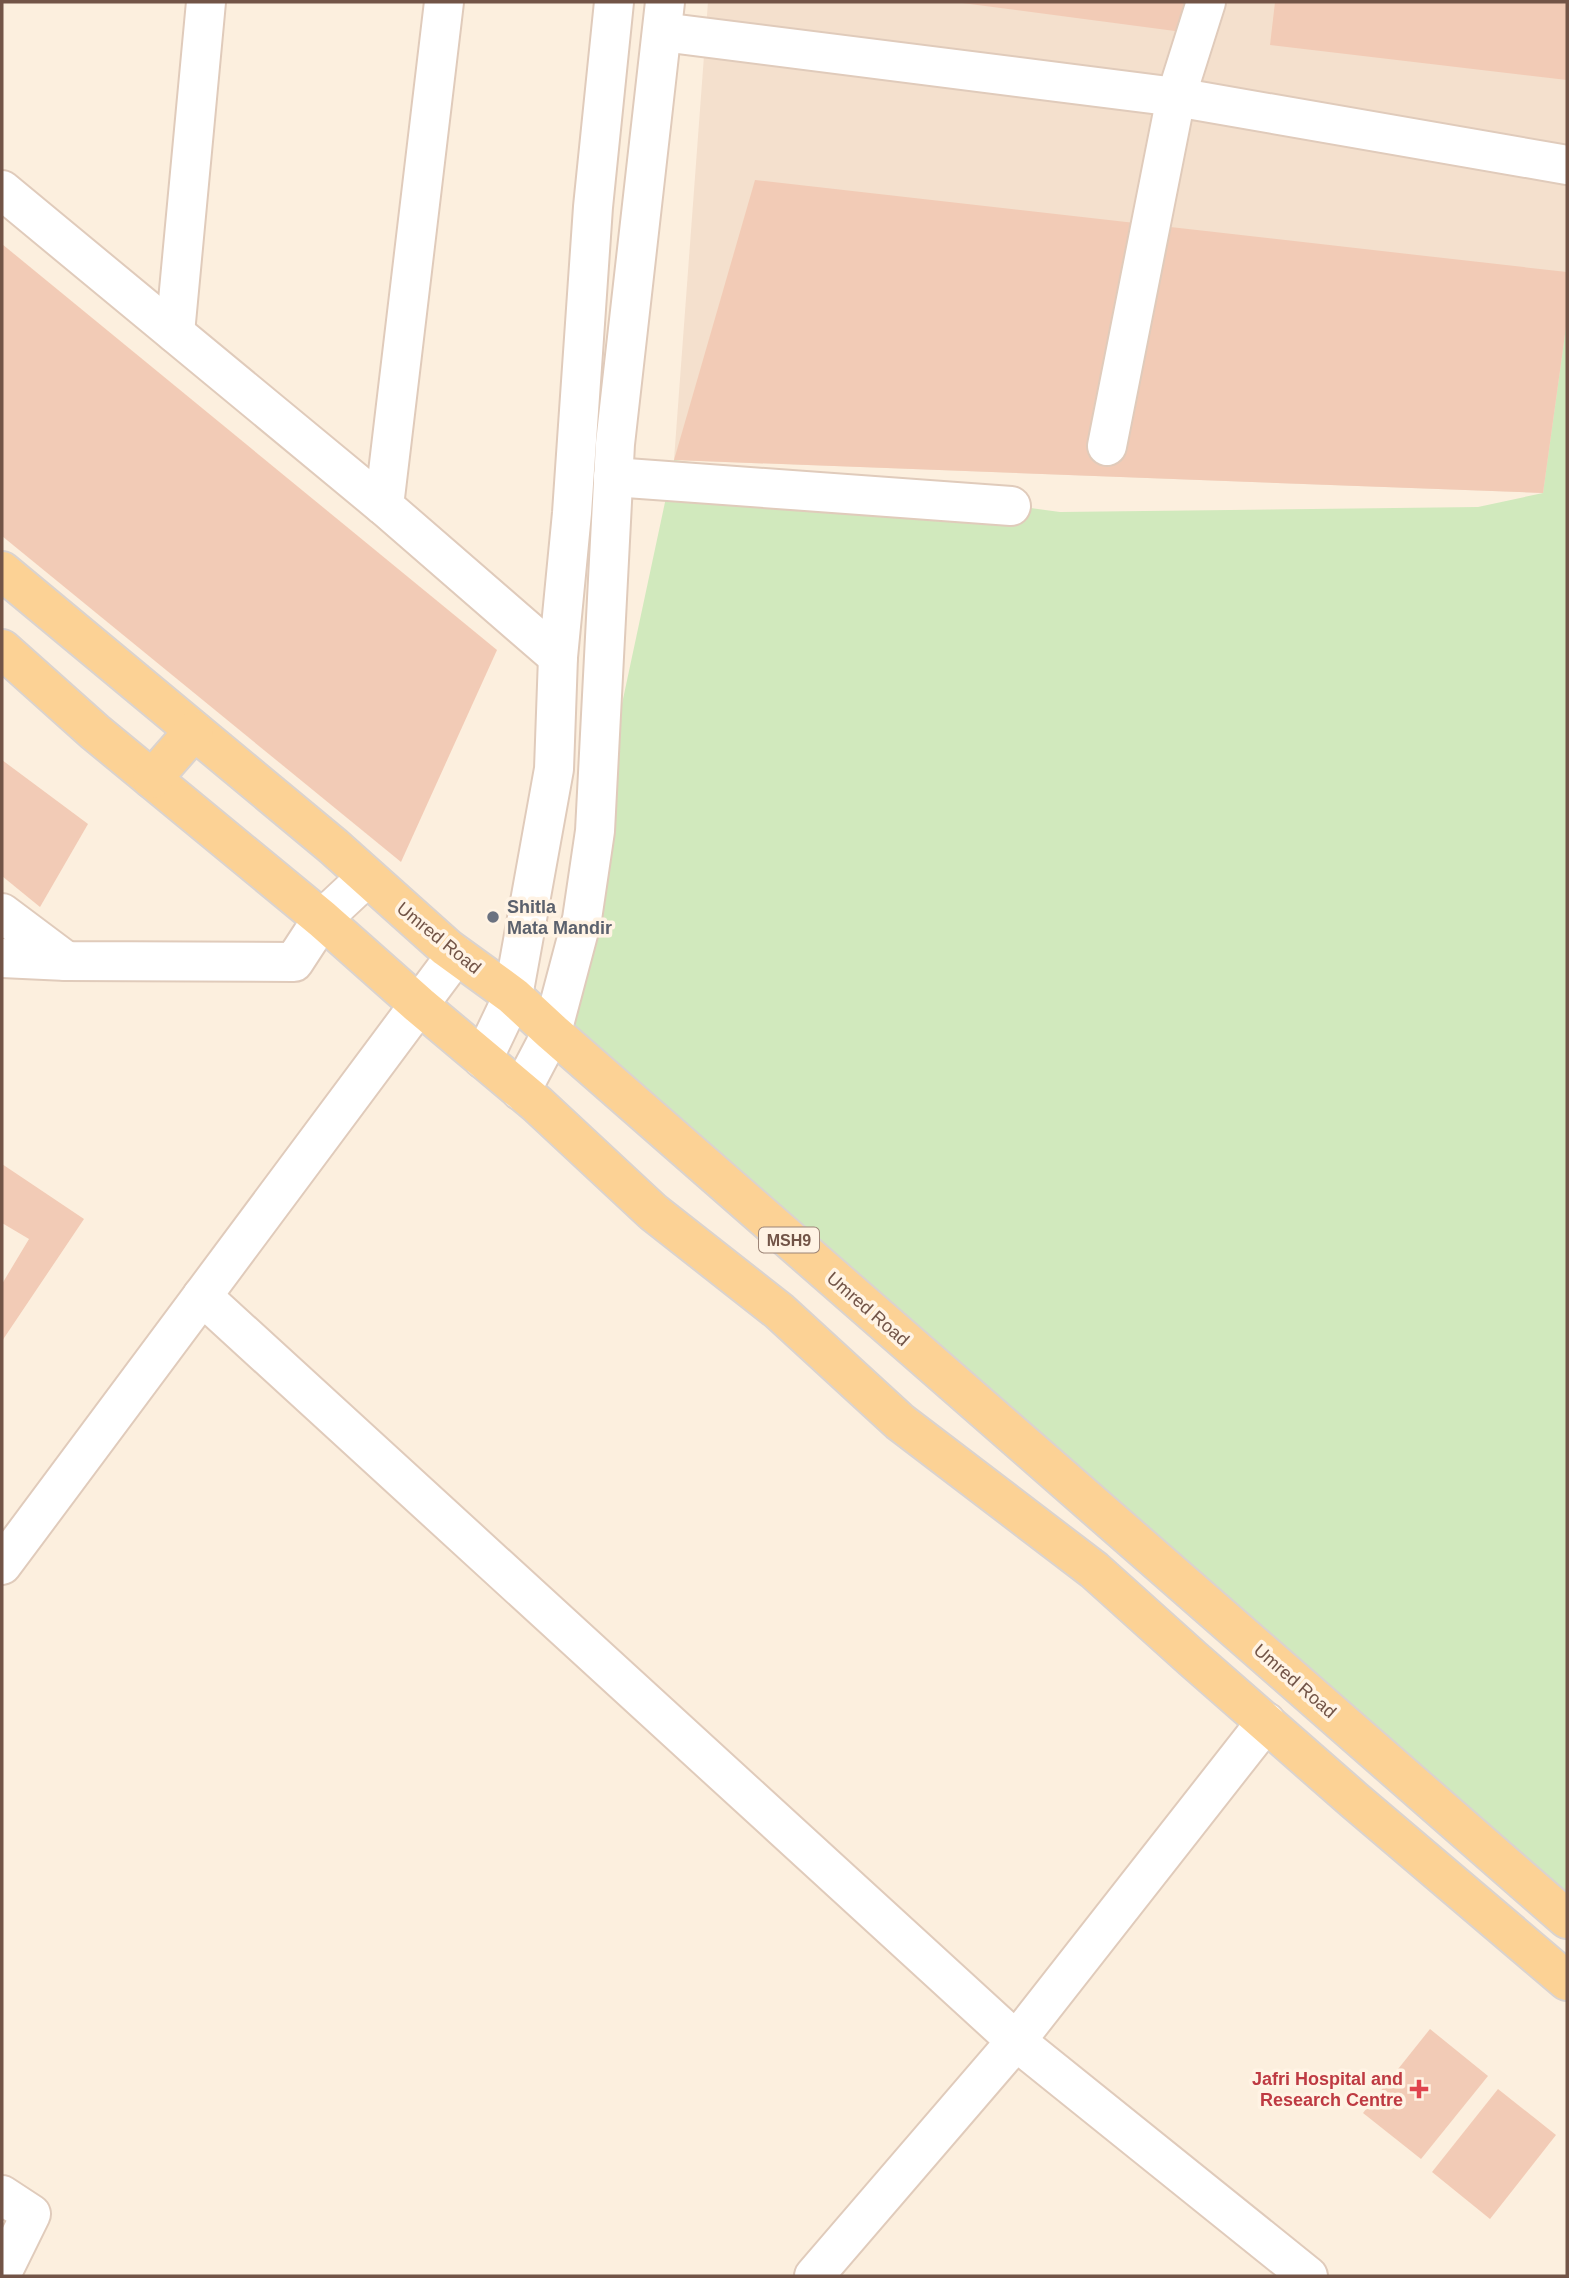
<svg xmlns="http://www.w3.org/2000/svg" width="1569" height="2278" font-family="Arial,sans-serif">
<style>
.residential{fill:#f4e0cd}
.green{fill:#d1e9bd}
.building{fill:#f2cbb6}
.lines{fill:none;stroke-linecap:round;stroke-linejoin:round}
.minor-casing{stroke:#e0cbbb;stroke-width:42}
.major-casing{stroke:#dad3cf;stroke-width:42}
.minor{stroke:#fff;stroke-width:38}
.major{stroke:#fcd295;stroke-width:38}
.worship-dot{fill:#6b7280;stroke:#fff3e4;stroke-width:2.5}
.health-dot{fill:#e0444e;stroke:#fff3e4;stroke-width:2.5}
.labels{text-anchor:middle;dominant-baseline:central;stroke-width:7;stroke-linejoin:round;paint-order:stroke}
.shield{fill:#fff3e4;stroke:#9c8476;stroke-width:2}
.shield-label{font-size:16px;font-weight:bold;fill:#725447}
.worship-label{font-size:18px;font-weight:bold;fill:#5b616d;stroke:#fff3e4;text-anchor:start}
.street-label{font-size:18px;fill:#725447;stroke:#fff3e4}
.health-label{font-size:18px;font-weight:bold;fill:#be3a42;stroke:#fff3e4;text-anchor:end}
</style>
<rect width="100%" height="100%" fill="#fcefde"/>
<path class="residential" d="M708 2H1567V435L1543 493 674 460Z"/>
<path class="green" d="M1567 320V1919L552 1032 674 460 1060 512 1478 507 1543 493Z"/>
<g class="building">
<path d="M962 2H1194L1190 33 962 3Z"/>
<path d="M1275 2H1567V80L1270 45Z"/>
<path d="M755 180 1567 272V320L1543 493 674 460Z"/>
<path d="M2 244 497 650 401 862 2 536Z"/>
<path d="M2 760 88 824 40 907 2 876Z"/>
<path d="M2 1164 84 1219 2 1341V1284L29 1239 2 1223Z"/>
<path d="M1430 2029 1488 2076 1421 2159 1363 2113Z"/>
<path d="M1498 2089 1556 2135 1490 2219 1432 2172Z"/>
</g>
<g class="lines">
<g class="minor-casing">
<g id="minor">
<path d="M662 32 1176 97 1567 165"/>
<path d="M2 190 384 506 558 657"/>
<path d="M175 333 206 2"/>
<path d="M1107 446 1176 97 1206 2"/>
<path d="M613 477 1011 506"/>
<path d="M384 506 444 2"/>
<path d="M2 913 66 961"/>
<path d="M2 958 66 961 294 962 322 919 367 877"/>
<path d="M483 1059 513 996 554 769 558 657 572 513 593 207 614 2"/>
<path d="M521 1091 552 1032 582 919 595 831 615 444 665 2"/>
<path d="M202 1296 1016 2041 1266 1722"/>
<path d="M2 1565 456 955"/>
<path d="M2 2195 31 2214 2 2273"/>
<path d="M814 2276 1016 2041 1308 2276"/>
</g>
</g>
<g class="major-casing">
<g id="major">
<path d="M2 571 333 846 447 948 513 996 552 1032 1567 1919"/>
<path d="M2 649 95 732 322 919 419 1005 537 1104 653 1212 779 1311 900 1422 1094 1570 1193 1659 1354 1800 1567 1981"/>
<path d="M152 779 194 731"/>
</g>
</g>
<use href="#minor" class="minor"/>
<use href="#major" class="major"/>
</g>
<circle class="worship-dot" cx="493" cy="917" r="7"/>
<path class="health-dot" d="M1415.5 2078.5h7v7h7v7h-7v7h-7v-7h-7v-7h7z"/>
<g class="labels">
<rect class="shield" x="759" y="1227.5" width="60" height="25" rx="5"/>
<g class="shield-label">
<text x="789" y="1240">MSH9</text>
</g>
<g class="worship-label">
<text x="507" y="907">Shitla<tspan x="507" dy="21">Mata Mandir</tspan></text>
</g>
<g class="street-label">
<text transform="translate(439 938) rotate(39)">Umred Road</text>
<text transform="translate(868 1309) rotate(41)">Umred Road</text>
<text transform="translate(1295 1681) rotate(41)">Umred Road</text>
</g>
<g class="health-label">
<text x="1403" y="2079">Jafri Hospital and<tspan x="1403" dy="21">Research Centre</tspan></text>
</g>
</g>
<rect width="1569" height="2278" fill="none" stroke="#725447" stroke-width="7"/>
</svg>
